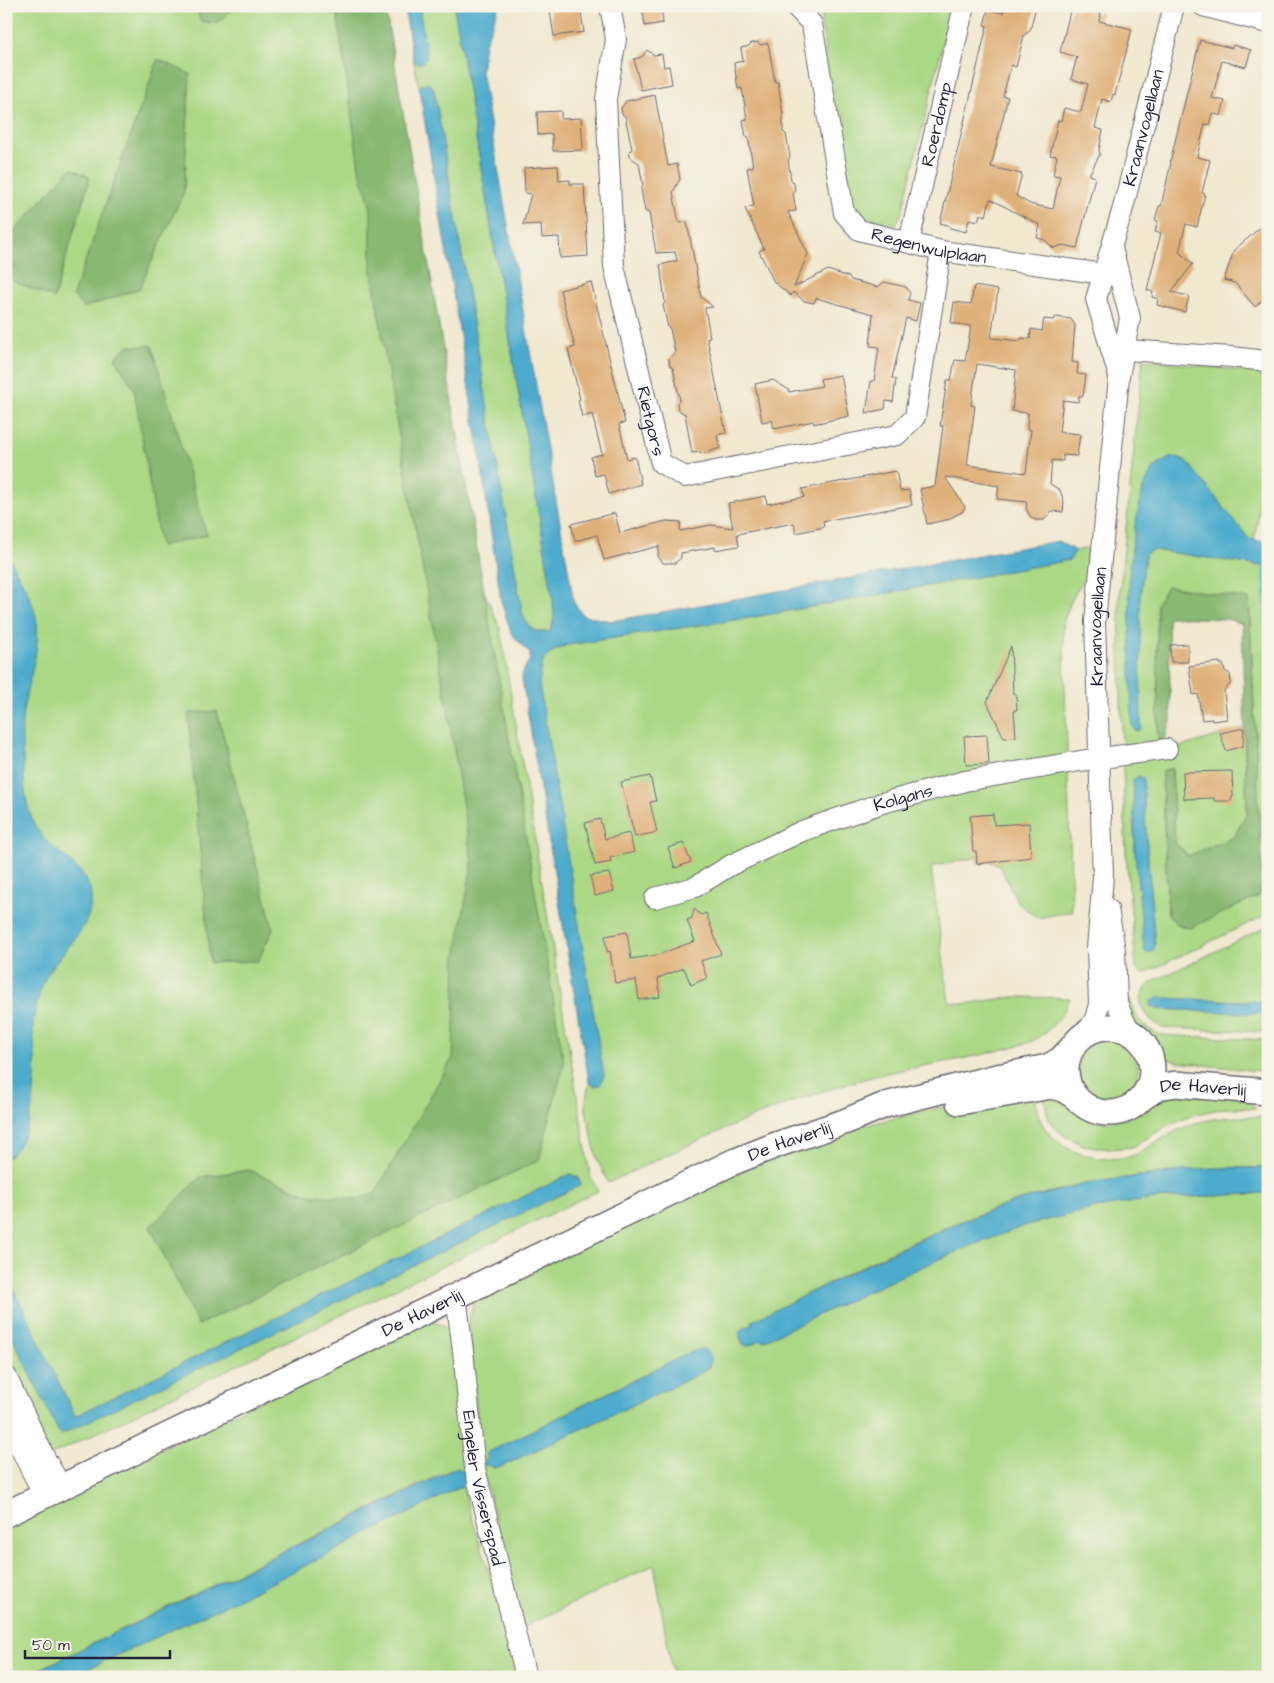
<svg xmlns="http://www.w3.org/2000/svg" width="1274" height="1683" font-family="'Architects Daughter',sans-serif">
<style>
.green{fill:#abd885;stroke:#667d60;fill-rule:evenodd}
.forest{fill:#88b872;stroke:#556d56}
.water{fill:#4eaccd;stroke:#386784}
.lines{fill:none;stroke-linecap:round;stroke-linejoin:round}
.stream{stroke:#4eaccd;stroke-width:5.5}
.building{fill:#dfb17a;fill-rule:evenodd}
.minor-casing{stroke:#6a676f;stroke-width:22}
.tertiary-casing{stroke:#6a676f;stroke-width:28}
.minor{stroke:#fff;stroke-width:20}
.tertiary{stroke:#fff;stroke-width:25}
.labels{text-anchor:middle;dominant-baseline:central;stroke-width:5;stroke-linejoin:round;paint-order:stroke}
.street-label{font-size:18px;fill:#22223b;stroke:#f7f3e8}
</style>
<rect width="100%" height="100%" fill="#f7f3e8"/>
<filter id="ink" filterUnits="userSpaceOnUse"><feTurbulence type="fractalNoise" baseFrequency=".02" numOctaves="2"/><feDisplacementMap in="SourceGraphic" scale="10" xChannelSelector="R" yChannelSelector="G"/><feConvolveMatrix kernelMatrix="1 2 1 2 8 2 1 2 1" color-interpolation-filters="sRGB"/></filter>
<filter id="wash" filterUnits="userSpaceOnUse"><feTurbulence type="fractalNoise" baseFrequency=".0096" numOctaves="4" result="noise"/><feDisplacementMap in="SourceGraphic" scale="20" xChannelSelector="R" yChannelSelector="G"/><feGaussianBlur stdDeviation="1.12" result="paint"/><feColorMatrix in="noise" values="0 0 0 0 0 0 0 0 0 0 0 0 0 0 0 0 0 1.4 0 .05"/><feComposite in="paint" operator="in"/></filter>
<g filter="url(#wash)">
<rect width="100%" height="100%" fill="#f1e8d0"/>
<g class="green">
<path d="M6 6H382L440 491 500 628 590 1175 598 1191 51 1455 15 1450 6 1455Z"/>
<path d="M419 6H454L553 599C553 610 556 623 549 632 532 633 527 628 522 612L436 101 433 87 423 84 419 87 413 59 417 63 422 29Z"/>
<path d="M836 6H952L902 212 896 225 857 216 847 207 821 21 823 13 826 7Z"/>
<path d="M1143 359 1259 373 1268 394V460L1254 541 1249 539 1188 463 1178 457 1169 458 1143 488 1133 539 1129 579 1140 598 1145 555 1148 552 1154 550 1268 567V914L1143 974 1139 972 1136 968 1126 854 1123 767 1124 764 1244 728 1247 813 1234 837 1189 856 1175 842 1172 768 1162 771 1168 914 1259 896 1262 881 1249 599 1157 604 1158 744 1124 748 1122 745 1119 599ZM1145 820 1155 946 1144 949 1133 821Z"/>
<path d="M1088 548 1086 575 1072 599 1063 623 1072 911 1038 918 1019 904 999 865 978 857 931 867 949 1002 964 1004 1013 997 1070 998C1062 1017 1049 1034 1030 1042 1022 1045 1013 1047 1004 1049 962 1061 918 1065 875 1076 782 1100 694 1142 608 1183L597 1159 585 1106 589 1082 594 1086 539 684C542 657 542 657 567 645L760 616 1070 560 1075 551Z"/>
<path d="M1268 926V1002L1162 998H1159L1150 1006H1153L1156 1009 1268 1014V1032L1162 1028C1144 1016 1130 1000 1152 982Z"/>
<path d="M1131 1000C1136 1020 1142 1026 1160 1035L1268 1040V1072L1177 1062 1168 1059 1158 1052 1153 1044 1130 1017 1124 1001Z"/>
<circle cx="1108" cy="1069" r="30"/>
<path d="M1043 1094 1069 1103 1076 1111 1085 1117 1106 1122 1128 1118 1146 1105 1166 1095 1243 1097 1256 1108H1224L1189 1116 1170 1124 1133 1147 1109 1149 1083 1145 1063 1135 1049 1120Z"/>
<path d="M1034 1096C1036 1105 1037 1116 1043 1125 1060 1154 1103 1165 1135 1155 1142 1152 1148 1147 1155 1143 1168 1135 1181 1128 1196 1123 1219 1116 1244 1117 1268 1117V1168C1235 1166 1202 1169 1170 1172 1118 1178 1067 1186 1018 1201 927 1229 838 1279 753 1321V1324L742 1329 740 1338 743 1344 747 1346 761 1340 763 1341 901 1276 965 1248 1027 1225 1096 1208 1152 1199 1268 1193V1677H673L654 1565 523 1627 481 1462 469 1320 475 1297 775 1156 845 1130 938 1108ZM686 1354 710 1367 697 1375 502 1466 494 1468 484 1462 487 1460V1453Z"/>
<path d="M429 1320C445 1325 449 1329 456 1344L465 1471H463L457 1468 452 1469 24 1677H6V1523Z"/>
<path d="M462 1486 508 1631 517 1677H70L247 1595Z"/>
</g>
<g class="forest">
<path d="M195 6H234L229 13 216 24 201 21Z"/>
<path d="M336 6H385L564 1063 539 1160 198 1325 150 1227 200 1177 249 1170 307 1194 357 1199 375 1193 453 1057 456 956 472 863 448 712 392 396 371 267V208L359 168Z"/>
<path d="M158 59 190 74 184 192 139 289 83 308 73 295Z"/>
<path d="M71 168 90 177 54 298 6 278V241Z"/>
<path d="M128 346H152L207 535 160 546 134 389 115 358Z"/>
<path d="M1167 586 1249 599 1262 881 1259 896 1190 928 1177 925 1168 914 1162 771 1172 768 1175 842 1188 856 1234 837 1247 813 1242 624 1227 619 1168 617 1171 721 1165 738 1158 744 1157 604Z"/>
<path d="M217 711 273 929 258 961 210 963 188 713Z"/>
</g>
<g class="water">
<path d="M404 6H419L427 58 422 63H417L413 59Z"/>
<path d="M454 6H499L485 44 481 71 574 603 584 616 612 621 1058 541 1075 551 1070 560 760 616 567 645C542 656 542 657 539 684L604 1076 600 1085 594 1086 589 1082 522 679V673L530 659V654L511 633 501 601 480 456 419 87 423 84 428 83 433 87 436 101 522 612C527 628 532 633 549 632 556 623 553 610 553 599Z"/>
<path d="M1177 457 1188 463 1249 539 1268 543V567L1154 550 1148 552 1145 555 1140 598 1141 728 1139 731 1135 730 1132 727 1129 579 1133 539 1135 532 1134 530C1141 502 1142 461 1177 457Z"/>
<path d="M6 551C16 574 31 593 36 617 42 647 29 677 24 706 20 727 22 749 24 771 24 779 24 788 26 797 29 811 32 824 41 835 56 854 89 868 91 895 94 931 56 953 43 983 40 991 34 1014 33 1023 32 1034 35 1046 35 1057 36 1088 33 1140 6 1159Z"/>
<path d="M1140 776 1143 779 1147 850 1155 947 1152 952 1146 953 1144 949 1135 853 1133 780 1137 777Z"/>
<path d="M1160 996 1162 998 1268 1002V1014L1156 1009 1153 1006H1150L1151 1001H1154Z"/>
<path d="M1210 1168H1268V1193L1152 1199 1096 1208 1027 1225 965 1248 901 1276 763 1341 761 1340 748 1346 743 1344 739 1333 742 1329 753 1324 752 1321 889 1254 955 1224 1017 1201 1093 1182Z"/>
<path d="M570 1174 578 1177 581 1185 60 1435 6 1324V1273L75 1416Z"/>
<path d="M703 1348C717 1360 712 1366 697 1375L502 1466 494 1468 488 1465 485 1466 483 1463 487 1460V1453L686 1354Z"/>
<path d="M457 1468 462 1471H465L467 1474 465 1476V1483L462 1486 247 1595 70 1677H24Z"/>
</g>
<g class="lines">
<path class="stream" d="M1266 567 1268 623"/>
</g>
<g id="blocks">
<g class="building">
<path d="M549 6H580L584 32 554 36Z"/>
<path d="M642 6H661L663 23 645 26Z"/>
<path d="M1005 6H1036L1030 31 1024 35 1016 67 1011 65 1003 96 1008 97 991 167 1022 174 1016 196 1030 204 1053 209 1060 176 1053 175 1057 156 1050 155 1058 120 1061 121 1064 108 1081 112 1088 84 1071 79 1077 57 1060 52 1071 8 1101 13 1099 21 1132 29 1115 95 1113 94 1111 102 1102 99 1095 128 1103 130 1099 150 1100 154 1089 175 1095 177 1077 248 1064 245 1053 248 1045 240 1037 238 1040 225 990 199 986 216 980 214 978 221 969 219 966 232 950 228 948 225 940 223 987 26 984 25 988 10 1003 13Z"/>
<path d="M1200 40 1232 48 1233 45 1251 50 1246 67 1222 61 1212 98 1225 101 1221 116 1212 113 1209 125 1205 124 1197 157 1210 160 1202 193 1205 194 1197 227 1186 224 1179 252 1193 264 1171 292 1189 296 1185 312 1157 305 1158 299 1152 297 1153 292 1147 290 1161 233 1155 232 1158 221 1155 220 1159 206H1161L1171 163 1170 162Z"/>
<path d="M758 42 760 45 768 43 775 82H778L783 115V132L786 134 790 157 788 160 791 180 794 183 795 190 793 193 796 211 788 212 808 254 794 287 828 270 849 277 851 280 878 287 884 282 906 287 910 293 908 300 920 303 916 321 906 318 892 378 896 379 893 402 886 401 885 409 866 413 871 381H874L879 347 870 346 873 314 816 298 814 303 804 301 793 292 791 296 774 282 759 251 764 249 745 208 754 206 747 168 753 167 748 136 746 137 743 120 747 119 742 88 738 89 734 63 743 61 741 48 749 46 751 43Z"/>
<path d="M647 50 654 55 662 54 664 67 669 66 672 84 641 90 634 59 642 57Z"/>
<path d="M655 95 668 166 677 164 680 179 673 192 679 223 687 222 701 297 713 307 705 308 710 337 707 338 726 433 717 435 720 448 703 454 700 452 692 453 685 414 678 410 677 403 680 400 673 368 670 366 669 359 675 352 670 329 668 327 663 305 665 302 660 265 677 261 675 252 656 253 649 213 645 211 641 189 643 186 639 163 631 158 629 152 632 149 625 116 622 114 621 108 626 101Z"/>
<path d="M561 111V119L581 118 583 150 553 151 552 134 538 135 537 112Z"/>
<path d="M558 166 559 181 570 180V184H584L588 256 560 258 559 237 542 238 541 224 523 225 531 194 525 193 524 168Z"/>
<path d="M1268 221V295L1255 307 1235 283 1224 280 1234 250Z"/>
<path d="M591 282 625 423 619 424 627 459 635 457 641 484 609 494 604 474 595 476 591 457 602 454 592 414 582 417 578 400 580 399 568 349 575 347 560 290Z"/>
<path d="M974 286 998 290 991 338 1021 341V338L1030 339 1031 329 1042 331 1044 319 1053 320 1056 317 1071 319 1075 325 1072 362 1078 363 1077 374 1086 375 1083 396H1079L1078 402 1063 400 1059 432 1080 434 1077 456 1063 455V461L1052 460 1050 484 1060 490 1064 502 1063 512 1052 511 1044 520H1035L1030 516 1026 508 1027 502 997 499 999 486 945 477 965 507 962 512 950 518V519L927 524 920 489 935 486 943 426H940L947 380H951L955 360 965 361 971 326 951 323 954 302 971 304ZM977 364 1016 370 1012 411 1028 413 1027 429 1031 430 1026 473 967 465 975 406 971 405Z"/>
<path d="M841 375 849 416 814 424V421L774 429 772 420 762 422 755 384 773 380 789 390V392L822 386 820 379Z"/>
<path d="M896 471 900 491 909 490 912 505 823 521 824 527 796 533 794 523 737 534 739 546 715 550V547L681 553V558L675 563H663L658 556 659 546 604 560 597 535 575 541 571 524 615 513 620 533 666 521 681 522 680 531 711 525 733 528 728 503 766 496 767 504 804 497 802 489Z"/>
<path d="M1188 644V662H1171L1170 645Z"/>
<path d="M1011 646 1013 694H1016L1017 710H1014L1016 737 1004 738 987 702Z"/>
<path d="M1220 662V664H1223L1225 671 1230 674 1231 683 1224 691 1227 719 1212 721V719L1202 720 1198 694 1193 695 1189 666Z"/>
<path d="M1244 728 1243 746 1226 751 1220 733Z"/>
<path d="M987 735 989 764 966 765 964 736Z"/>
<path d="M1232 771 1233 797 1231 798V801H1214V798L1184 799 1183 772Z"/>
<path d="M650 776 656 801 650 802 657 832 635 837 621 782Z"/>
<path d="M993 814 994 825 1029 823 1031 857 977 864 976 851H973L970 816Z"/>
<path d="M600 819 605 839 629 833 634 852 610 858 611 862 595 865 585 823Z"/>
<path d="M683 843 691 862 675 868 668 848Z"/>
<path d="M609 873 614 891 595 896 590 876Z"/>
<path d="M694 909 701 915 706 913 721 954 701 961 707 978 691 985 684 968 658 978 660 997 639 1000 636 980 615 983 610 951 607 952 605 936 627 932 631 959 657 955 695 941 687 920 692 918Z"/>
</g>
</g>
</g>
<g filter="url(#ink)">
<use href="#blocks" fill-opacity="0" stroke="#6a676f" stroke-width="1"/>
<g class="lines">
<g class="minor-casing">
<g id="minor">
<path id="s1" d="M610 6 616 39 606 99 614 266 661 463 685 477 897 435 915 417 941 251"/>
<path id="s2" d="M795 6 812 24 844 213 859 230 941 251 1118 276"/>
<path d="M1203 6 1268 23"/>
<path id="s3" d="M909 242 964 6"/>
<path d="M1111 349 1232 357 1266 361 1268 359"/>
<path id="s4" d="M1118 373 1096 299 1123 208 1174 6"/>
<path id="s5" d="M655 898 695 887 731 865 802 831 882 803 965 781 1080 761 1167 749"/>
<path d="M1108 909 1115 950 1117 1003 1124 1020 1132 1034"/>
<path id="s6" d="M1086 1034 1095 1019 1099 1004 1097 948 1103 877 1095 621 1119 377 1130 318 1112 248"/>
<path id="s7" d="M456 1296 463 1351 475 1469 526 1677"/>
<path d="M6 1376 47 1462 62 1488"/>
<path d="M6 1419 44 1496"/>
</g>
</g>
<g class="tertiary-casing">
<g id="tertiary">
<circle cx="1109" cy="1070" r="43"/>
<path id="s8" d="M1142 1098 1158 1087 1176 1084 1268 1092"/>
<path d="M959 1102 1051 1086 1063 1089 1074 1096"/>
<path id="s9" d="M6 1514 731 1163 776 1145 844 1122 885 1105 992 1078 1048 1067 1060 1060 1070 1050"/>
</g>
</g>
<use href="#minor" class="minor"/>
<use href="#tertiary" class="tertiary"/>
</g>
</g>
<g class="labels">
<g class="street-label">
<text stroke="none"><textPath href="#s3" startOffset="121">Roerdomp</textPath></text>
<text stroke="none"><textPath href="#s4" startOffset="255">Kraanvogellaan</textPath></text>
<text stroke="none"><textPath href="#s2" startOffset="311">Regenwulplaan</textPath></text>
<text stroke="none"><textPath href="#s1" startOffset="421">Rietgors</textPath></text>
<text stroke="none"><textPath href="#s6" startOffset="411">Kraanvogellaan</textPath></text>
<text stroke="none"><textPath href="#s5" startOffset="269">Kolgans</textPath></text>
<text stroke="none"><textPath href="#s8" startOffset="65">De Haverlij</textPath></text>
<text stroke="none"><textPath href="#s9" startOffset="868">De Haverlij</textPath></text>
<text stroke="none"><textPath href="#s9" startOffset="462">De Haverlij</textPath></text>
<text stroke="none"><textPath href="#s7" startOffset="194">Engeler Visserspad</textPath></text>
</g>
</g>
<rect width="1274" height="1683" fill="none" stroke="#f7f3e8" stroke-width="25"/>
<path d="M25 1650v8h145v-8" fill="none" stroke="#22223b" stroke-width="2.5"/>
<text x="32" y="1650" font-size="15" fill="#22223b" stroke="#f7f3e8" stroke-width="4" paint-order="stroke">50 m</text>
</svg>
